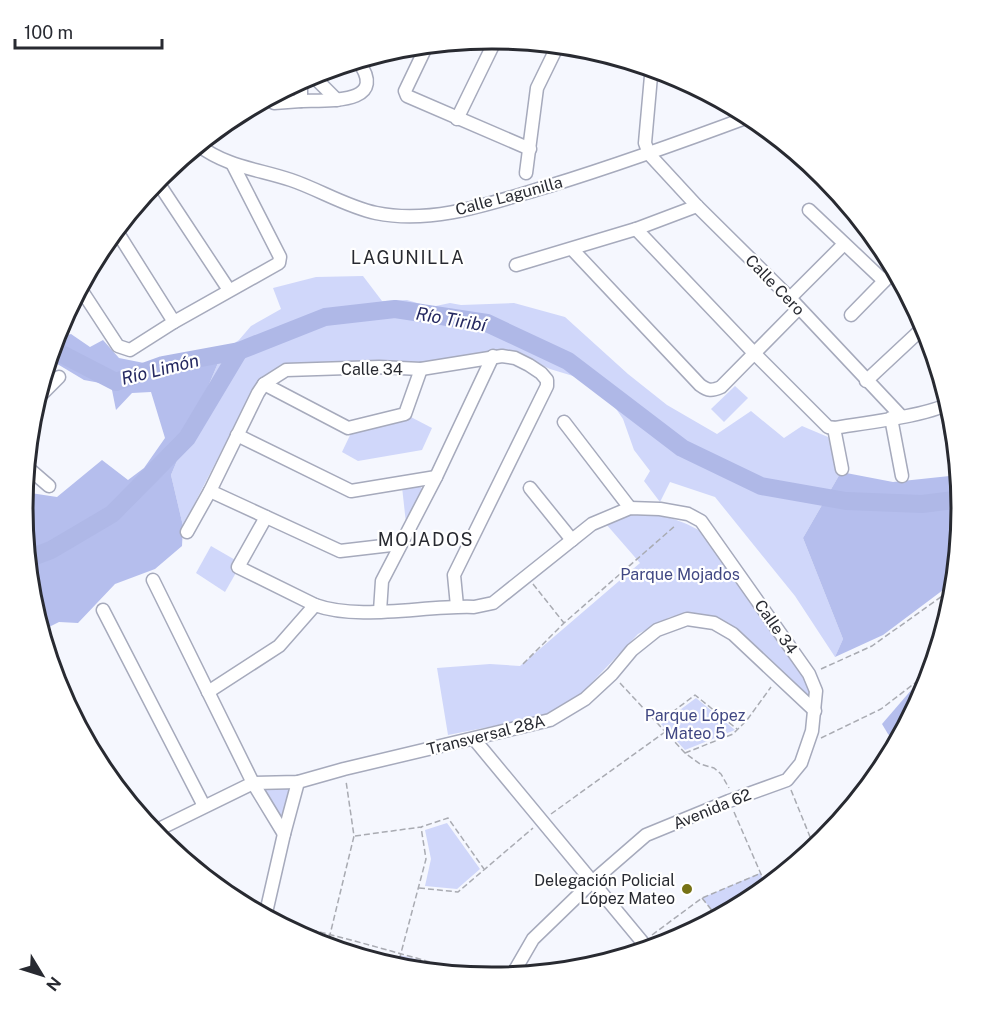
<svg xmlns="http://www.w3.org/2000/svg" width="985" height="1017" font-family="'Public Sans',sans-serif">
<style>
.green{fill:#d0d7fa}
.forest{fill:#b5beed}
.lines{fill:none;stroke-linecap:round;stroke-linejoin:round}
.river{stroke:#afb8e7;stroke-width:18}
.minor-casing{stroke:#a6aabc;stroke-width:15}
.path{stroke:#a9abb2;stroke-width:1.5;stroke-dasharray:6 3;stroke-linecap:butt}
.minor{stroke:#fff;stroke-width:12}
.poi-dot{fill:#767216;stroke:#fff;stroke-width:2}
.labels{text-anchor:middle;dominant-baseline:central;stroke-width:4.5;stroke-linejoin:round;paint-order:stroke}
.street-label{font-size:16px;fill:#282a31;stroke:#fff}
.park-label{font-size:16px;fill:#414883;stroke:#fff}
.poi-label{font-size:16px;fill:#282a31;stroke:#fff;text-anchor:end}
.neighbourhood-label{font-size:18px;letter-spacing:1.5px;fill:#282a31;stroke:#fff}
.water-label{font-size:18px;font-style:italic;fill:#252961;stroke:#fff}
.rim{fill:none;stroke:#282a31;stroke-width:3}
</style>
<rect width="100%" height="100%" fill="#f5f7fe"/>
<g class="green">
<path d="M363 276 382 301 407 300 431 307 450 303 461 305 514 303 565 317 628 374 667 405 717 434 751 411 784 438 802 426 828 437 841 472 803 538 843 639 835 657 795 596 715 497 670 482 660 502 644 481 650 471 634 450 623 419 610 400 583 379 550 369 527 358 427 365 368 362 282 364 257 382 183 526 171 475 223 351 239 340 251 326 281 309 273 288 316 277Z"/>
<path d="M735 386 748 398 724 422 711 409Z"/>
<path d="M407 415 432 428 422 450 358 461 342 452 353 429Z"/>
<path d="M420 485 422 489 406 523 402 487Z"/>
<path d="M632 514C662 515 676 517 702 532L806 680 811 699 746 637 721 619 692 614 670 617 638 634 582 693 549 715 448 735 437 668 490 664 520 666 640 563 606 524Z"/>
<path d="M211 546 237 561V571L225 592 196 573Z"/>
<path d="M696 698 735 730 685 750 661 724Z"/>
<path d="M289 787 282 824 261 788Z"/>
<path d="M447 823 480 869 457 889 425 886 431 859 425 830Z"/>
<path d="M760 873 767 888 753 899 718 918 702 898Z"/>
<path d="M400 955 490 978 400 969 397 968Z"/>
</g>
<g class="forest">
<path d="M71 334 90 347 103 340 119 358 149 364 223 351 171 475 183 526 182 546 155 569 115 584 78 623 59 622 41 631C29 592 20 533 24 492L57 497 102 460 128 480 144 468 165 438 151 392 132 393 116 410 111 385 84 380 49 359 56 336 60 337Z"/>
<path d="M841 472 893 482 959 475 962 508 955 581 883 635 835 657 843 639 803 538Z"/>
<path d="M930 677 927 689 897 743 888 734 882 724 913 688Z"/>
</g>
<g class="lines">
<g class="river">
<path d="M52 349 116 382 163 365 239 351 325 317 395 309 487 323 568 361 682 448 761 486 846 501 922 504 962 499"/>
<path d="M27 559 51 550 112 514 187 438 239 351"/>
</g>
<g class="minor-casing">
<g id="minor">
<path d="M427 45 405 91 407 96 530 149"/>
<path d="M655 69 651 76 645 143 649 154 697 206 790 298 901 416"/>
<path d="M312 75 337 100"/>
<path d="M301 81V101C327 100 390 105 358 61"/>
<path d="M274 103 301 101"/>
<path d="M457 119 496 39"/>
<path d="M198 145C227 167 258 169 291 180 318 189 347 207 376 213 434 225 494 202 549 186 617 165 684 141 751 116"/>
<path d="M526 173 537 88 558 45"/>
<path d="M157 181 229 290"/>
<path d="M809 210 884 281"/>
<path d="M636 229 754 353 828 427 834 428C856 424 937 415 949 402"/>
<path d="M116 230 174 322"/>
<path d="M572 249 700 385C708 391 712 391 721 387L799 308"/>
<path d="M516 265 636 229 697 206"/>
<path d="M80 288 118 346 130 350 174 322 279 263 280 257 233 165"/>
<path d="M790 298 844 244"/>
<path d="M851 315 895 270"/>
<path d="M866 381 925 326"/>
<path d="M264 384 348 428 405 414 421 369"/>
<path d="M37 399 59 377"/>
<path d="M946 405 958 471"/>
<path d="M891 418 902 476"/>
<path d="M564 422 630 508"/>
<path d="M834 428 842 469"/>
<path d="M237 435 351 491 436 477"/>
<path d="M27 467 49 486"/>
<path d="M530 488 572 540"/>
<path d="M210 491 340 551 400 544"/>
<path d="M266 517 238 567 315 605C359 621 426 605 474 607L493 603 592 524 630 508 660 509 688 514 701 521 809 674 816 691 812 731 801 763 787 780 729 801 646 835 593 881 533 939 511 977"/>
<path d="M187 532 210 491 258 393 264 384 286 370 379 367 421 369 502 356 515 358 529 365 541 373 547 380V386L454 575 457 606"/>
<path d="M153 580 253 783 284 834"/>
<path d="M103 610 204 806"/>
<path d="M380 611 382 581 436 477 493 356"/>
<path d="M208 692 279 646 315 605"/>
<path d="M474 739 649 950"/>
<path d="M153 832 253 783 298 782 344 769 550 720 585 699 612 674 632 650 657 630 687 619 714 623 733 634 815 711"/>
<path d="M265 917 284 834 298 782"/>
</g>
</g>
<g class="path">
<path d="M533 584 564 623"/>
<path d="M523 664 564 623 676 525"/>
<path d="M821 669 872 646 955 587"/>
<path d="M620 683 685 753 700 764 714 768 721 774 729 788"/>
<path d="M658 723 695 695 737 729"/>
<path d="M821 738 881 709 932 670"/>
<path d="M685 753 733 734 747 720 771 687"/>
<path d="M791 790 815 849"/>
<path d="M734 812 767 888"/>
<path d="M551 814 665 732"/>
<path d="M355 836 421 827 448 818 484 869"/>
<path d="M419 888 458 892 533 828"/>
<path d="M702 898 718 918"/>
<path d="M276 922C348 937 419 960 490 978"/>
<path d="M652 935 702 898 759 874"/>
<path d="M327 947 354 836 346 781"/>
<path d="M626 957 634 949"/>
<path d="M397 968 426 859 421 827"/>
</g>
<use href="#minor" class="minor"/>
</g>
<circle class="poi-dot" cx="687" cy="889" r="6"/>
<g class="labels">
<g class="street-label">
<text transform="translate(509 196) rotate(-15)">Calle Lagunilla</text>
<text transform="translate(775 285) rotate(46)">Calle Cero</text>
<text x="372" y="369">Calle 34</text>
<text transform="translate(776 627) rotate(55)">Calle 34</text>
<text transform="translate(486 735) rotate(-14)">Transversal 28A</text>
<text transform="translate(712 809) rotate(-22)">Avenida 62</text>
</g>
<g class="park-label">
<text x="680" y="574">Parque Mojados</text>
<text x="695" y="715">Parque López<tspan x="695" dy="18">Mateo 5</tspan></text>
</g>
<g class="poi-label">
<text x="675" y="880">Delegación Policial<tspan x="675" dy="18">López Mateo</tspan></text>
</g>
<g class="neighbourhood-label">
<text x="408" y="257">LAGUNILLA</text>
<text x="426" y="539">MOJADOS</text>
</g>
<g class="water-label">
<text transform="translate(451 319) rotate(10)">Río Tiribí</text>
<text transform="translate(160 369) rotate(-14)">Río Limón</text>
</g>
</g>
<path d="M0 0H985V1017H0ZM33 508a459 459 0 1 1 918 0a459 459 0 1 1-918 0Z" fill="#fff" fill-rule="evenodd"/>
<path class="rim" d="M33 508a459 459 0 1 1 918 0a459 459 0 1 1-918 0Z"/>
<g transform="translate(42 975) rotate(128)" stroke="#ffffff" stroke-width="4.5" paint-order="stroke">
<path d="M0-4.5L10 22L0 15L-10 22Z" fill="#282a31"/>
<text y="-9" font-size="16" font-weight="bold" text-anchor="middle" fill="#282a31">N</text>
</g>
<path d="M15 39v9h147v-9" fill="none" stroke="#282a31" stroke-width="3"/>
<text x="24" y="39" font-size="18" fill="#282a31" stroke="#ffffff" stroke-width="4.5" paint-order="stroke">100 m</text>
</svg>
